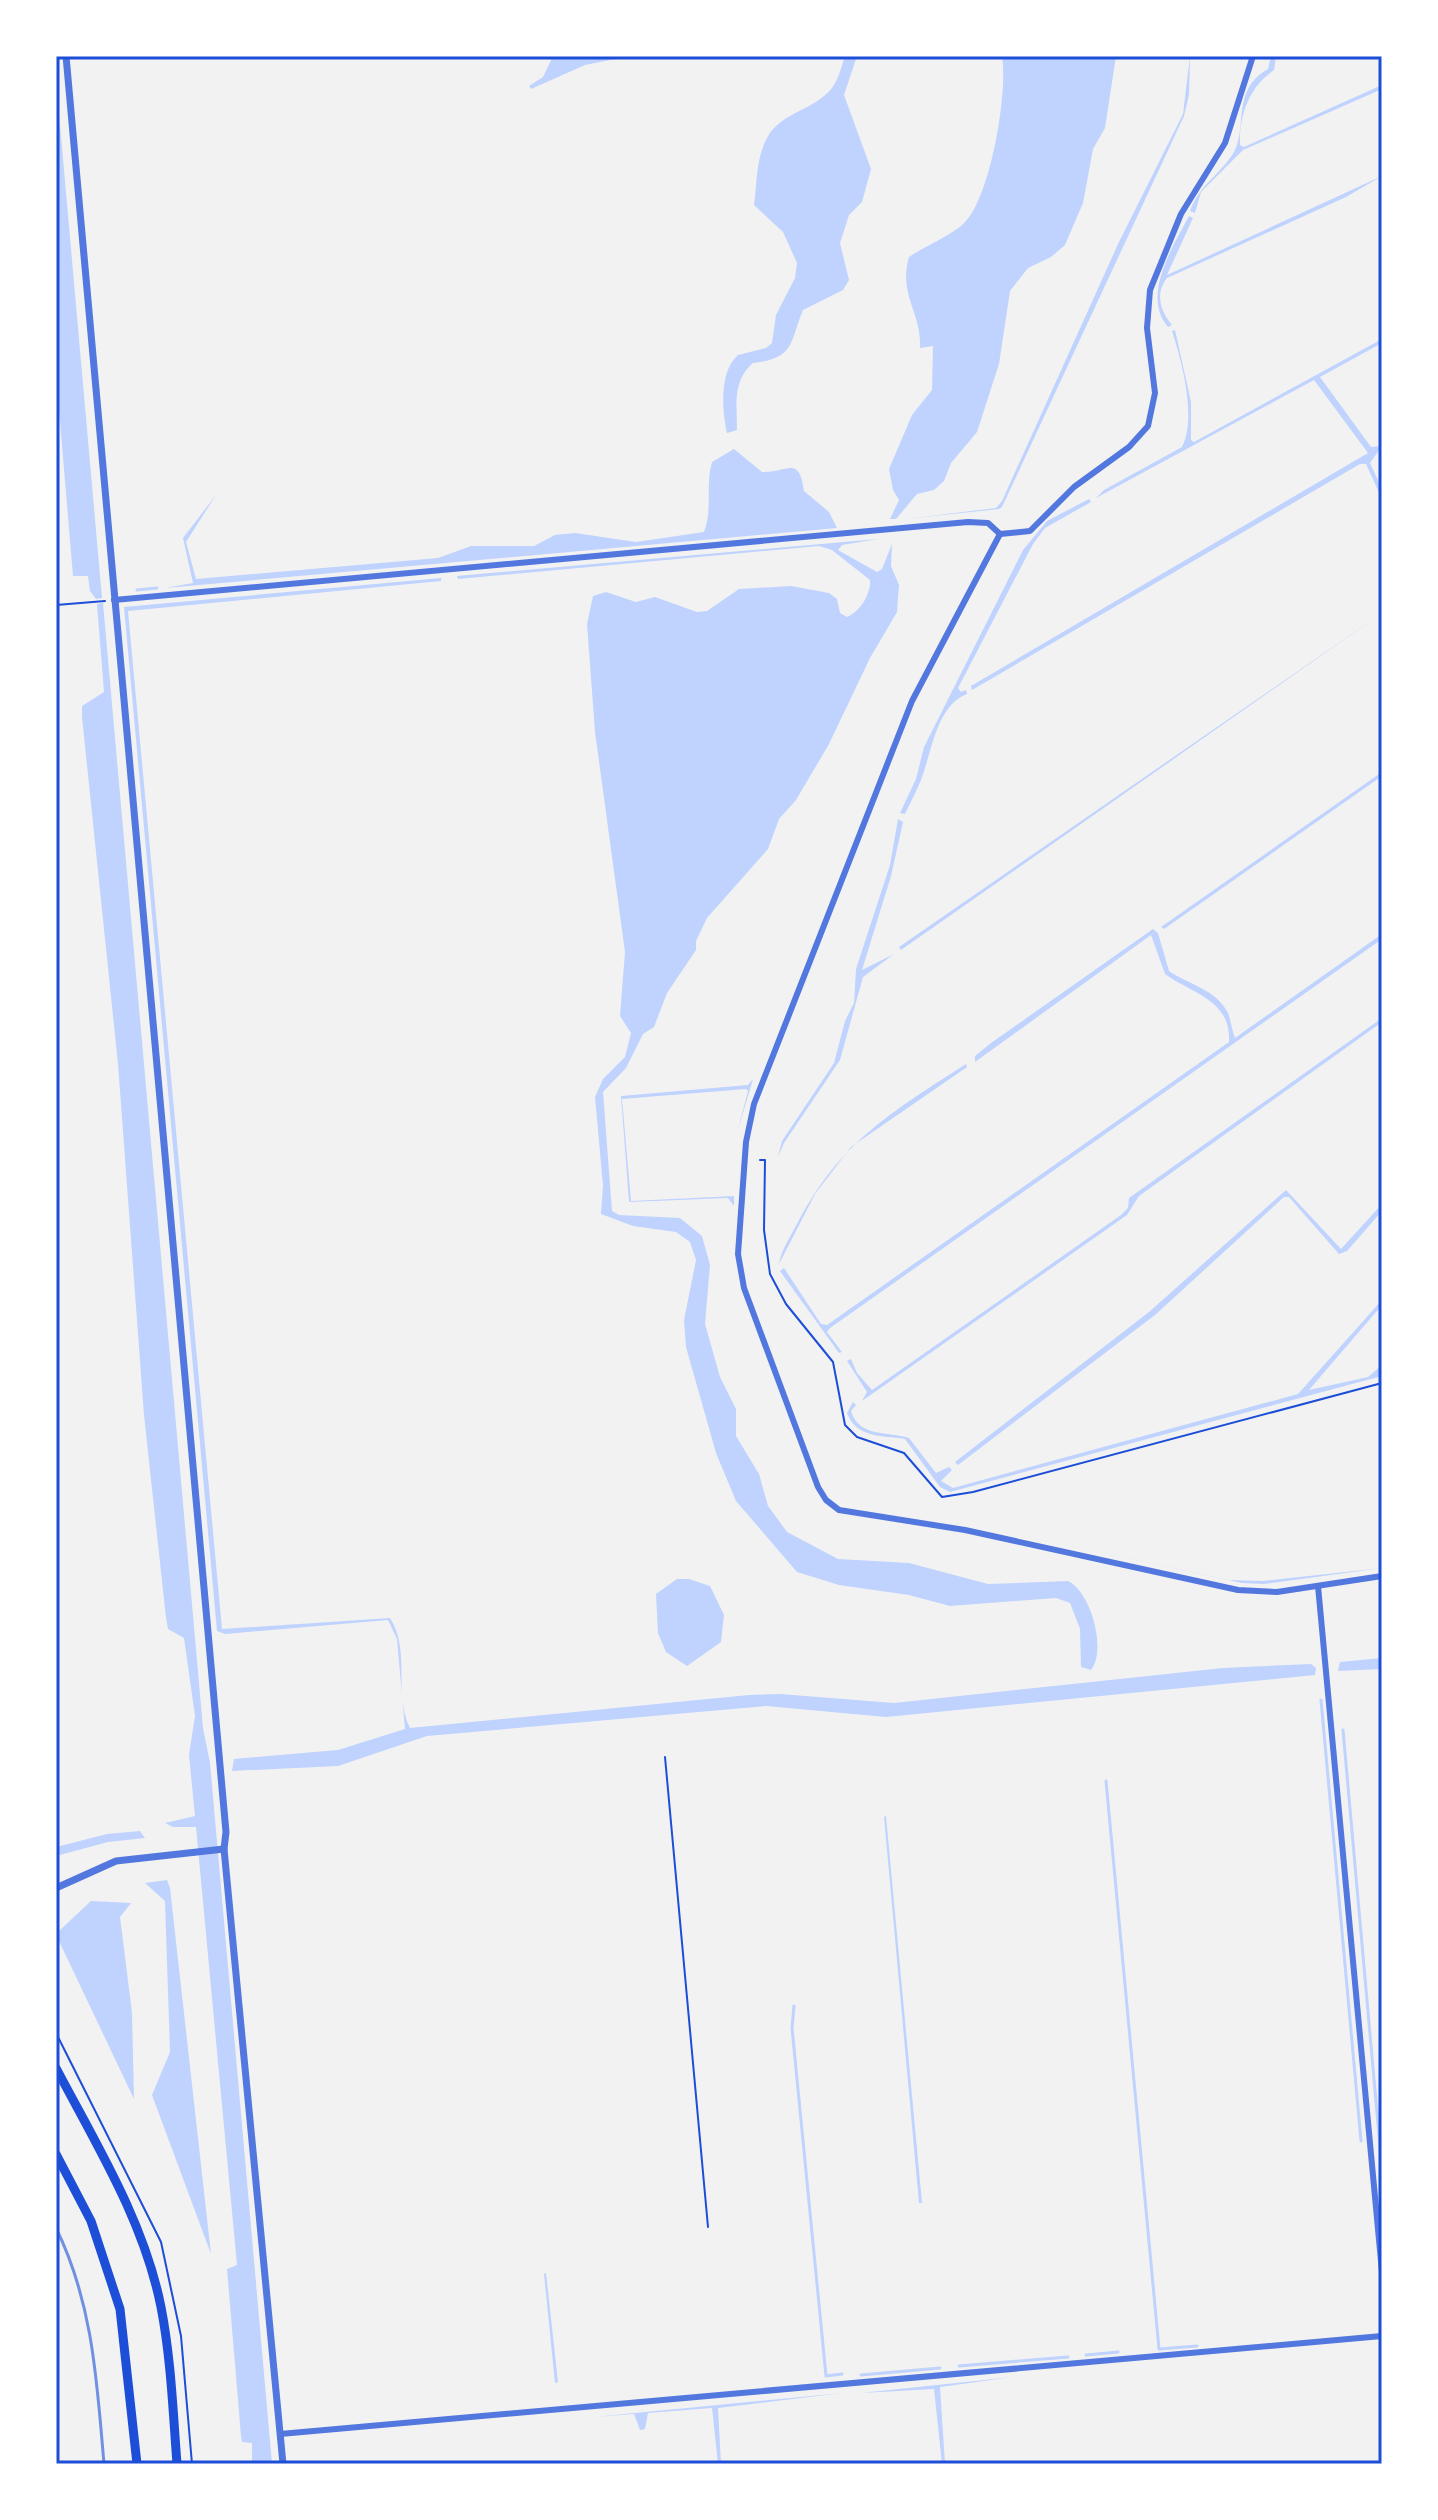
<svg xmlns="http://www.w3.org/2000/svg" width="1438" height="2520" font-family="Barlow,sans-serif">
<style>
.water{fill:#bfd3fe}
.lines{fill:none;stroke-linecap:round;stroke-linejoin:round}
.stream{stroke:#bfd3fe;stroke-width:3}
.path{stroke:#1d4ed8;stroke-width:2}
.minor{stroke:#5277de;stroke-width:6}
.tertiary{stroke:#5277de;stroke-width:7}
.primary{stroke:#1d4ed8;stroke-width:9}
.rail{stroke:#7290e2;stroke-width:3}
.neatline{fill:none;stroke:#1d4ed8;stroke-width:3}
</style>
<rect width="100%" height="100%" fill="#f2f2f2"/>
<g class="water">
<path d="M553 56H630L585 65 531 89 529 86 543 77Z"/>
<path d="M845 56H857L844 95 871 169 862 202 849 215 840 243 849 280 843 290 803 310C789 344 795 358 753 363 732 381 737 405 737 430L727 433C722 411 719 371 738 355L766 348 772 343 776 315 795 278 797 263 783 232 754 205C757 183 756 158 767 138 781 111 818 110 834 85 839 77 842 65 845 56Z"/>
<path d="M1002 56H1116L1105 128 1093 149 1083 203 1065 245 1051 257 1028 268 1010 291 999 364 977 432 951 463 944 481 934 490 917 494 896 519H890L899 500 893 490 889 469 912 415 932 390 933 346 920 348C922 313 898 295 909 257 925 246 955 234 966 221 991 194 1008 92 1002 56Z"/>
<path d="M1190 56 1189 95 1184 116 1002 507 999 509 905 519 996 508 1002 501 1119 242 1183 114Z"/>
<path d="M1271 56H1276L1274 70C1249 87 1239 115 1240 145L1244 147 1382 85V89L1243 150 1201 192 1195 213 1190 211C1199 185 1221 174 1234 152 1248 127 1231 90 1268 69Z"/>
<path d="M56 80 102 598 96 599 90 591 88 576H73L56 374Z"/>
<path d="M1382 176 1346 197 1167 278C1155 293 1160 311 1172 325L1168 327C1141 296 1173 246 1189 216L1193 218 1167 275Z"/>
<path d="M1175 330 1191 402V440L1194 442 1382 339V343L1320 377 1371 447 1382 446 1370 463 1382 489V499L1366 464H1360L972 690 971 686 1368 453 1314 380 1096 498 1104 490 1182 447C1197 418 1182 362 1172 331Z"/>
<path d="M734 449 762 472C787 473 799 454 804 491L829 512 837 528 165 588 193 583 183 538 216 495 186 542 196 579 438 558 471 546H534L555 535 575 533 636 542 704 532C713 509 705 486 712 462Z"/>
<path d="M1089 499 1091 502 1045 528 1033 544 958 688 961 692 966 690 967 694C936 706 932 752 921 780 916 792 910 803 905 814L900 813 916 779 924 747 1023 550 1047 521Z"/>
<path d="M878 539 842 545 838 550 877 572 882 569 892 544 891 566 899 585 897 612 870 658 829 744 796 800 779 819 768 849 707 918 696 941V950L667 993 654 1027 643 1034 626 1068 603 1092 612 1211 619 1215 680 1218 702 1236 710 1265 705 1324 720 1377 736 1409V1436L759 1474 768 1506 787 1532 838 1559 909 1563 988 1584 1068 1581C1091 1592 1107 1650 1091 1670L1081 1667 1080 1629 1070 1603 1056 1598 950 1606 909 1595 839 1585 797 1572 736 1501 716 1453 686 1347 684 1320 696 1260 690 1242 676 1232 633 1226 601 1214 603 1185 595 1097 603 1079 625 1057 631 1033 620 1016 625 952 595 732 587 624 593 596 606 592 636 602 655 597 697 612 707 611 739 589 791 586 829 593 837 599 840 613 847 617C860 612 871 594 870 580L832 550 819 546 458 579 457 576Z"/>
<path d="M441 578V581L128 611 222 1629 390 1618C411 1650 393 1695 410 1728L749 1695 780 1694 894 1703 1223 1668 1311 1664 1316 1668 1315 1675 886 1717 766 1706 427 1736 338 1766 232 1771 234 1759 338 1750 405 1729 397 1639 388 1620 225 1634 217 1631 124 607Z"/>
<path d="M103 603 203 1728 210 1763 272 2464H252V2443L242 2442 241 2436 227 2269 237 2265 196 1827H173L165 1823 195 1816 189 1755 195 1716 184 1638 168 1629 166 1618 144 1415 118 1064 82 717V706L104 692 97 604Z"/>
<path d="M1382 613 901 950 899 947Z"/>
<path d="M1382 772V776L1164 929 1161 927Z"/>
<path d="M898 819 903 822 891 876 862 970 894 954 863 977 840 1060 784 1143 778 1157 782 1141 834 1063 845 1021 854 1003 856 969 890 865Z"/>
<path d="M1153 929 1158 933 1169 971C1189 985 1216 989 1228 1013 1231 1021 1232 1031 1235 1038L1382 934V939L830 1328 827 1332 842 1352 839 1353 780 1271 784 1268 821 1324 827 1325 1229 1042C1231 999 1192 994 1165 974L1151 935 975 1062V1056L991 1043Z"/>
<path d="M1382 1018V1022L1139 1196 1127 1215 862 1401 867 1392 847 1361 851 1359 857 1373 872 1390 1121 1215 1128 1208 1129 1198Z"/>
<path d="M966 1064 967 1067 851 1147 815 1194 779 1264C781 1250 791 1236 797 1224 840 1142 890 1113 966 1064Z"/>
<path d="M753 1079 737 1133 748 1091 746 1089 622 1099 631 1201 734 1196V1206L728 1198 629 1202 621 1096 748 1085Z"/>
<path d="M1286 1190 1341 1249 1382 1204V1211L1347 1251 1339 1254 1289 1197H1284L1155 1315 958 1465 955 1462 1149 1312Z"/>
<path d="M1382 1300V1305L1309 1390 1368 1377 1382 1365V1376L950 1492 940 1487 905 1439C882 1435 857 1439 847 1413L853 1402 856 1405 851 1411C859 1438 888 1431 909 1438L936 1473 949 1467 952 1470 941 1481 953 1488 1298 1394Z"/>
<path d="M960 1522 1229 1580 1262 1581 1382 1568 1264 1584 1242 1583Z"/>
<path d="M677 1579H689L710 1586 724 1615 721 1642 687 1666 666 1652 658 1633 656 1594Z"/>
<path d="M1382 1658V1669L1338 1671 1340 1662Z"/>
<path d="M886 1816 922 2203H919L884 1817Z"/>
<path d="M140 1831 145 1838 108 1842 56 1856V1847L107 1834Z"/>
<path d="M167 1880 170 1888 211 2254 152 2095 170 2052 165 1901 145 1883Z"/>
<path d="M91 1901 131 1903 120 1917 132 2013 134 2099 59 1941V1931Z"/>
<path d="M546 2273 558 2382 555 2383 544 2274Z"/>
<path d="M1013 2377 940 2387 945 2464H942L934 2389 861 2393Z"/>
<path d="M842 2393 718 2408 721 2464H718L712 2408 648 2413 645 2429 640 2430 634 2414 594 2417Z"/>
</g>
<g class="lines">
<g class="stream">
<path d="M137 590 157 588"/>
<path d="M1321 1700 1361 2141"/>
<path d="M1343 1730 1381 2158"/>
<path d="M1106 1781 1159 2349 1197 2346"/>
<path d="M794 2006 792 2028 826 2376 842 2374"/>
<path d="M1086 2355 1118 2352"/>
<path d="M959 2366 1068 2357"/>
<path d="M861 2375 940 2368"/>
</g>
<g class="path">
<path d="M56 605 105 601"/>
<path d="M760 1160H765L764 1230 770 1274 786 1304 833 1362 845 1425 857 1437 904 1453 942 1497 973 1492 1382 1383"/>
<path d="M665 1757 708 2227"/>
<path d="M56 2033 161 2242 181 2336 192 2464"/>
</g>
<g class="minor">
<path d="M1000 534 912 701 754 1104 746 1142 738 1254 744 1288 818 1487 826 1500 839 1510 965 1530 1238 1590 1277 1592 1382 1576"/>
<path d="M1000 534 1030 531 1074 487 1129 447 1148 426 1155 393 1147 328 1150 290 1181 214 1225 143 1253 56"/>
<path d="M114 600 968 522 988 523 1000 534"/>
<path d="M1318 1586 1382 2272"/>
<path d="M280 2434 1382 2336"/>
</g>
<g class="tertiary">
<path d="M66 56 226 1832 224 1849 283 2464"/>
<path d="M56 1888 116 1861 224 1849"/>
</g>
<g class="primary">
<path d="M56 2068C96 2144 144 2221 161 2307 171 2358 173 2412 177 2464"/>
<path d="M56 2154 91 2221 120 2309 137 2464"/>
</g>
<path class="rail" d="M56 2228C93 2303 97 2383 104 2464"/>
</g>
<rect width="1438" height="2520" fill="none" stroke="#ffffff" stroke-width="116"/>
<rect x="58" y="58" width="1322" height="2404" class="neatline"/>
</svg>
